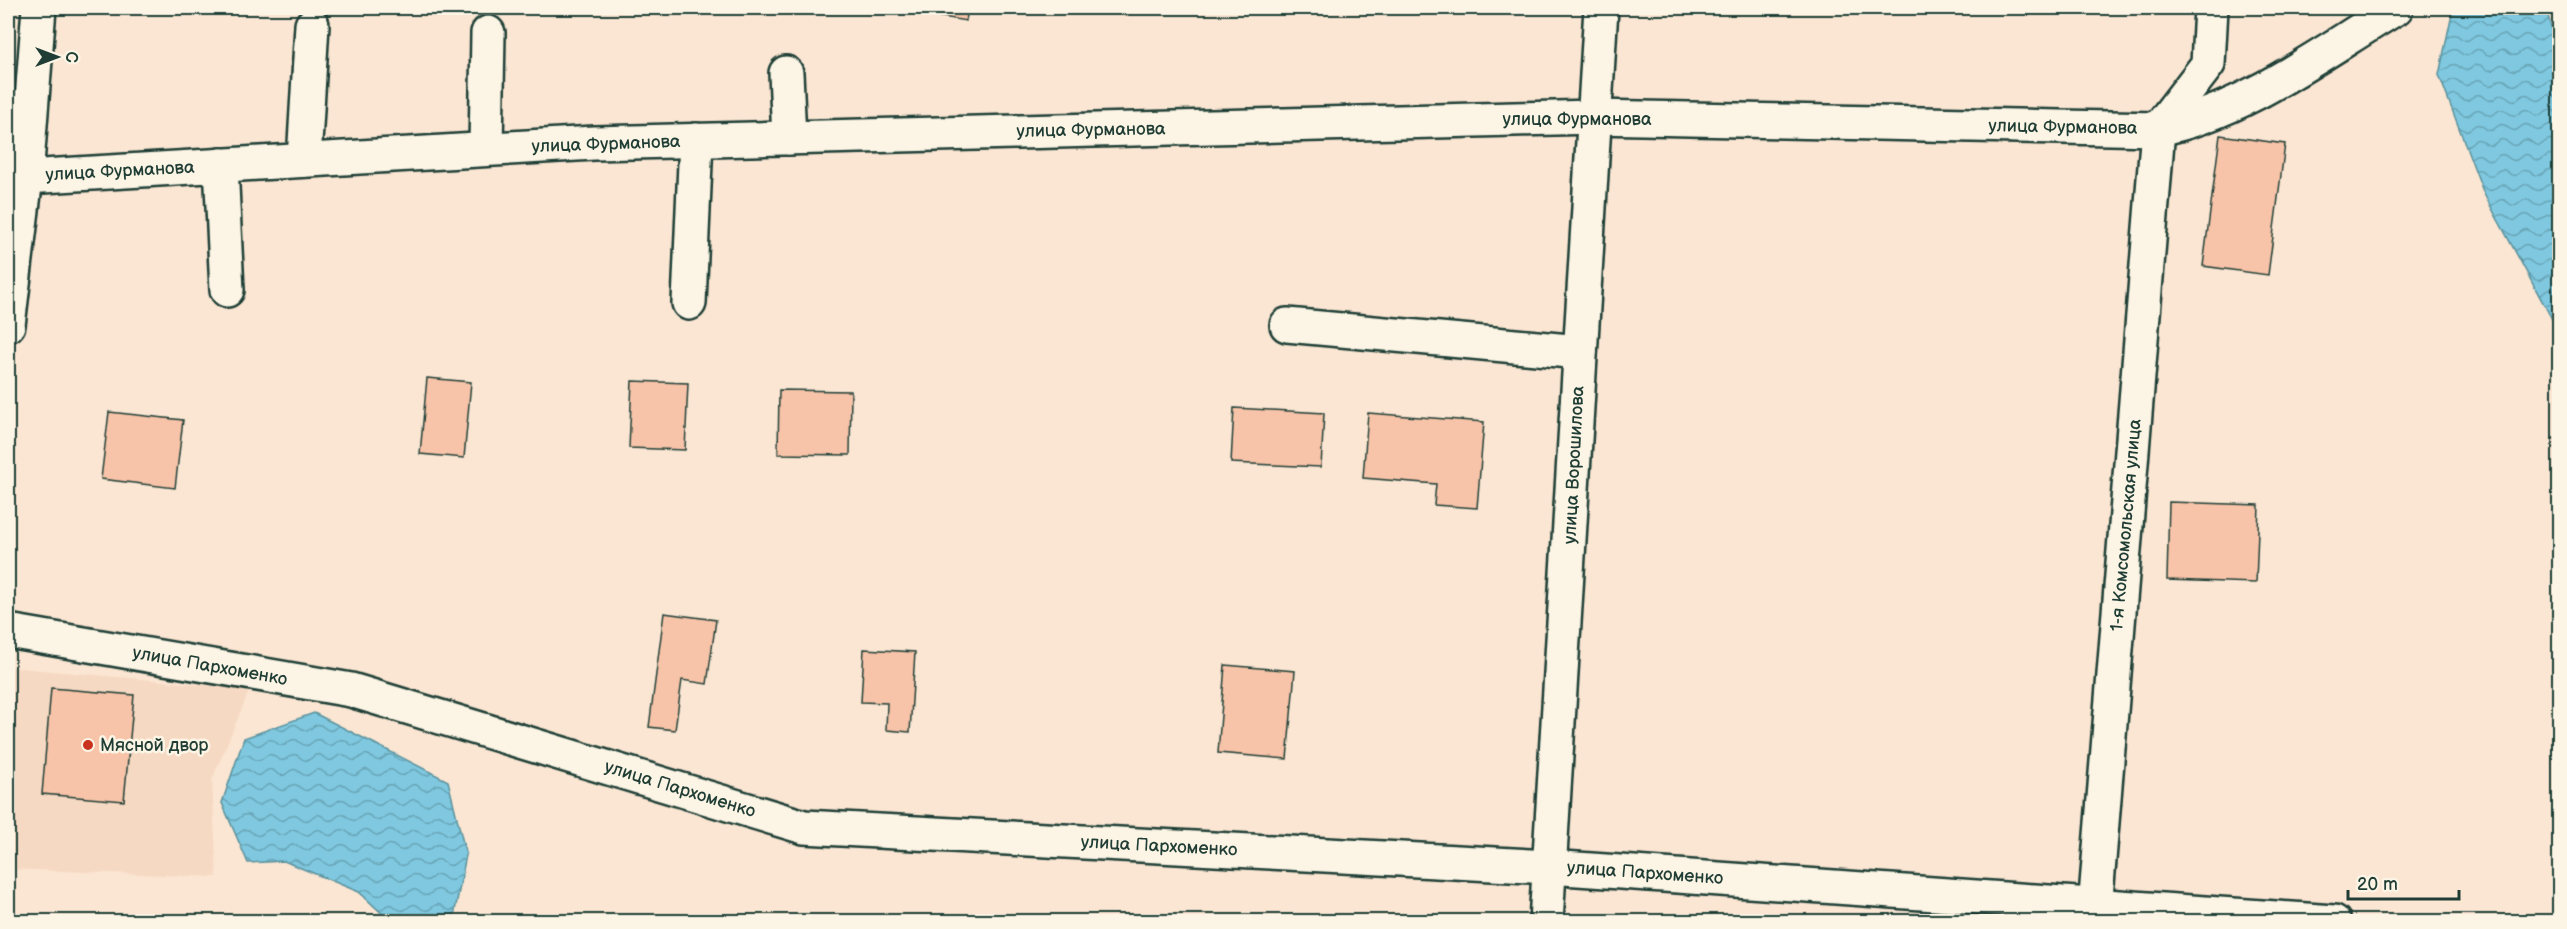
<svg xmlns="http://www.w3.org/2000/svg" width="2567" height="929" font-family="'Balsamiq Sans',sans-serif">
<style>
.built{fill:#f6d9c3}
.water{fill:url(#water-waves);stroke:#59909b;stroke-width:1.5}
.building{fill:#f8c4a9;stroke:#1f3d34;stroke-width:1.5}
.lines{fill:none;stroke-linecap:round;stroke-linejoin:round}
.minor-casing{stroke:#1f3d34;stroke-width:38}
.minor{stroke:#fcf5e5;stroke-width:33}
.poi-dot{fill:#c8321e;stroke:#fcf5e5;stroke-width:2}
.labels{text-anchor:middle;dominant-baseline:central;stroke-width:5;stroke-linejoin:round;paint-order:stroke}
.street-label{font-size:18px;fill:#1f3d34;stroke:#fcf5e5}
.poi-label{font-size:18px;fill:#1f3d34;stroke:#fcf5e5;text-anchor:start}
</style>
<defs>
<pattern id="water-waves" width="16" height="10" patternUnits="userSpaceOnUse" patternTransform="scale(1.5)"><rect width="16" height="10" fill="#7fc8df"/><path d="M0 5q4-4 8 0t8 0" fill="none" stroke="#67a4b6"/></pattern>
</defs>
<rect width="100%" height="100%" fill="#fbe6d3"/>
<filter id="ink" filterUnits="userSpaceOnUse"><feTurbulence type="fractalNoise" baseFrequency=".0167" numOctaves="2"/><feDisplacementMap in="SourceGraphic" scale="12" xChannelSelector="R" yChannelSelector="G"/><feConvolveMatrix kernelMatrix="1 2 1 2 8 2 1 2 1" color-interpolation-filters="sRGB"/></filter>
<g filter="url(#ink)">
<path class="built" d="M8 667 250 689 212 780 217 877 8 869Z"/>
<g class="water">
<path d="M2469 8H2539L2547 11 2560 64 2559 332 2484 194 2439 75 2452 13Z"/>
<path d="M314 713 448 781 466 855 453 921H390L359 892 284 861 248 863 222 803 244 738Z"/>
</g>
<g class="building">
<path d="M393 8H446L445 14Z"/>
<path d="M888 8H968L966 21Z"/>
<path d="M2220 135 2285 144 2268 275 2203 266Z"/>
<path d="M427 378 471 382 464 458 420 454Z"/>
<path d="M632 381 688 383 685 450 629 448Z"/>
<path d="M779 390 851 391 850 455 778 454Z"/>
<path d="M1234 408 1324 413 1321 467 1231 463Z"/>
<path d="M109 412 183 420 175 488 101 479Z"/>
<path d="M1368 413 1484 422 1477 508 1434 505 1436 484 1363 478Z"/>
<path d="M2169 502 2259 505 2256 583 2167 580Z"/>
<path d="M664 613 716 620 707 684 682 680 675 730 649 727Z"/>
<path d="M864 649 915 652 910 732 886 730 887 703 861 702Z"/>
<path d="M1225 665 1295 671 1287 759 1218 753Z"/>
<path d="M51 688 134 695 124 801 42 794Z"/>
</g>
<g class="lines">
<g class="minor-casing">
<g id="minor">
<path d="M786 73 789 138"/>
<path d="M2158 129 2208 64 2211 8"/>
<path d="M486 149 488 33"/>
<path d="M304 160 312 25"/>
<path d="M221 165 227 290"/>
<path d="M26 177 594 143 1594 117 2158 129C2243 113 2322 52 2396 8"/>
<path d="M689 303 696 140"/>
<path d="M8 325 26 177 39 8"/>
<path d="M1287 325 1580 352"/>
<path d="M8 631 351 690 804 827 1549 867 2334 922"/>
<path d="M1546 922 1601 8"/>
<path d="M2094 922 2158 129"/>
</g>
</g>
<use href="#minor" class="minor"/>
</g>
</g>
<circle class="poi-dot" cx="88" cy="745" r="6"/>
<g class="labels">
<g class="street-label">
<text x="1577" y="119">улица Фурманова</text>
<text transform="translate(2063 127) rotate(1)">улица Фурманова</text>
<text transform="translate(1091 130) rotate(-1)">улица Фурманова</text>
<text transform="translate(606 144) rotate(-2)">улица Фурманова</text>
<text transform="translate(120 171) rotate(-3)">улица Фурманова</text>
<text transform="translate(1574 465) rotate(-87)">улица Ворошилова</text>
<text transform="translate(2126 525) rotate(-85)">1-я Комсомольская улица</text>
<text transform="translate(210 666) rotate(10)">улица Пархоменко</text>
<text transform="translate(680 789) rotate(17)">улица Пархоменко</text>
<text transform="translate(1159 846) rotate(3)">улица Пархоменко</text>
<text transform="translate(1645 873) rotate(4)">улица Пархоменко</text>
</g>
<g class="poi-label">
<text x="100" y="745">Мясной двор</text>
</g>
</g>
<rect width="2567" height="929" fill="none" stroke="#fcf5e5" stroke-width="30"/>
<rect x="15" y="15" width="2537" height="899" fill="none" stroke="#1f3d34" stroke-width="2" filter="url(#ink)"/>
<g transform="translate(57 57) rotate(90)" stroke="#fcf5e5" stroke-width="4.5" paint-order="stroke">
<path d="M0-4.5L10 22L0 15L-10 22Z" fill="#1f3d34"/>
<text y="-9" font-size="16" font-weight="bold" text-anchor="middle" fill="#1f3d34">С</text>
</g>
<path d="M2348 890v9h111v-9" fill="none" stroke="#1f3d34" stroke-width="3"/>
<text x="2357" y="890" font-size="18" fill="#1f3d34" stroke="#fcf5e5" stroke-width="4.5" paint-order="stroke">20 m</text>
</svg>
